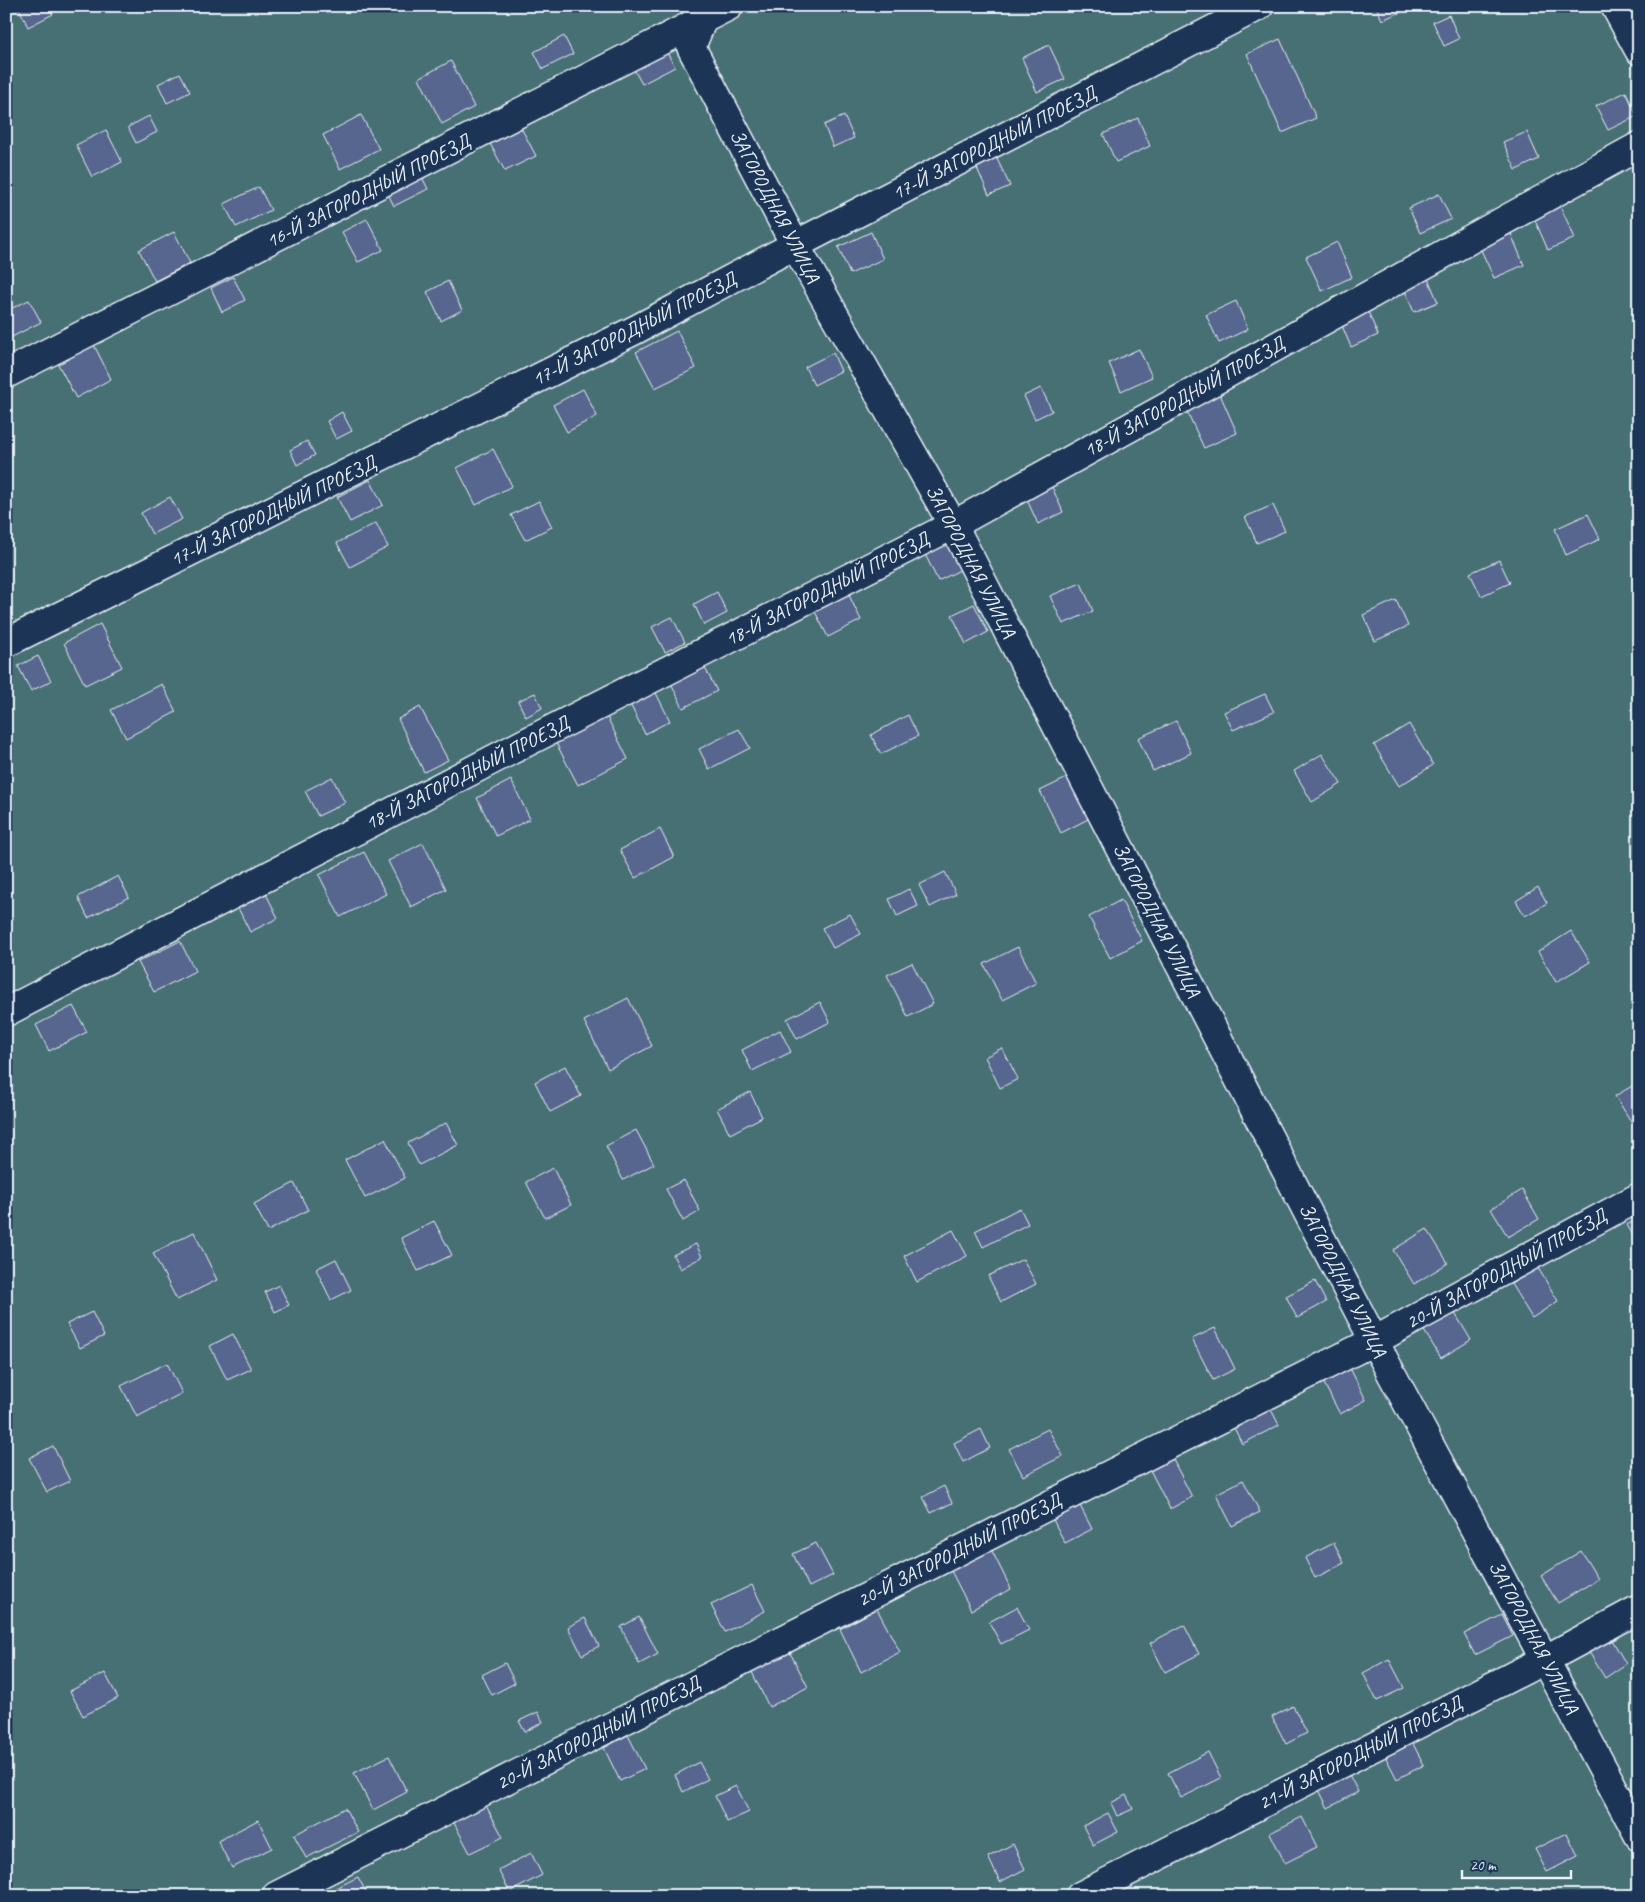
<svg xmlns="http://www.w3.org/2000/svg" width="1645" height="1902" font-family="Caveat,sans-serif">
<style>
.green{fill:#477075;stroke:#98b0b6}
.building{fill:#57668e;stroke:#e8f1f8}
.lines{fill:none;stroke-linecap:round;stroke-linejoin:round}
.minor-casing{stroke:#e8f1f8;stroke-width:31}
.minor{stroke:#1d3557;stroke-width:28}
.labels{text-anchor:middle;dominant-baseline:central;stroke-width:4;stroke-linejoin:round;paint-order:stroke}
.street-label{font-size:20px;fill:#e8f1f8;stroke:#1d3557}
</style>
<rect width="100%" height="100%" fill="#1d3557"/>
<filter id="ink" filterUnits="userSpaceOnUse"><feTurbulence type="fractalNoise" baseFrequency=".02" numOctaves="2"/><feDisplacementMap in="SourceGraphic" scale="10" xChannelSelector="R" yChannelSelector="G"/><feConvolveMatrix kernelMatrix="1 2 1 2 8 2 1 2 1" color-interpolation-filters="sRGB"/></filter>
<g filter="url(#ink)">
<rect class="green" x="6" y="6" width="1633" height="1890"/>
<g class="building">
<path d="M18 6H49L53 14 28 27Z"/>
<path d="M1376 6H1407L1408 9 1382 20Z"/>
<path d="M1449 15 1459 39 1444 46 1433 22Z"/>
<path d="M564 36 573 54 543 69 534 52Z"/>
<path d="M1280 39 1316 118 1282 133 1247 54Z"/>
<path d="M1049 45 1065 79 1037 92 1022 58Z"/>
<path d="M665 49 675 67 642 84 632 66Z"/>
<path d="M451 61 474 107 442 124 419 78Z"/>
<path d="M180 73 190 92 167 103 158 84Z"/>
<path d="M1626 92 1637 116 1608 130 1596 106Z"/>
<path d="M361 115 379 149 340 169 323 135Z"/>
<path d="M149 116 157 132 136 143 128 127Z"/>
<path d="M844 116 854 138 833 147 824 125Z"/>
<path d="M1138 118 1150 146 1116 162 1103 134Z"/>
<path d="M519 124 536 156 505 171 488 140Z"/>
<path d="M106 130 122 162 92 177 76 145Z"/>
<path d="M1527 132 1539 159 1516 170 1503 142Z"/>
<path d="M996 157 1010 186 989 195 976 166Z"/>
<path d="M421 175 428 189 394 206 387 192Z"/>
<path d="M259 187 271 210 236 227 224 204Z"/>
<path d="M1439 194 1451 219 1420 233 1409 208Z"/>
<path d="M1560 206 1575 238 1548 250 1534 218Z"/>
<path d="M367 219 383 250 358 262 342 232Z"/>
<path d="M174 232 190 263 155 281 139 250Z"/>
<path d="M871 232 883 259 850 274 838 247Z"/>
<path d="M1511 234 1524 265 1494 278 1480 248Z"/>
<path d="M1337 242 1352 277 1322 291 1306 257Z"/>
<path d="M1426 274 1438 302 1414 312 1402 284Z"/>
<path d="M233 277 245 300 222 312 211 288Z"/>
<path d="M448 281 462 310 441 321 427 292Z"/>
<path d="M29 300 41 322 6 340V311Z"/>
<path d="M1236 301 1248 329 1219 343 1206 315Z"/>
<path d="M1367 309 1378 335 1351 347 1340 321Z"/>
<path d="M677 331 696 368 655 388 636 352Z"/>
<path d="M94 345 111 379 76 398 58 364Z"/>
<path d="M1139 349 1152 377 1121 391 1109 363Z"/>
<path d="M833 353 841 371 814 385 805 367Z"/>
<path d="M1041 388 1052 411 1035 419 1024 396Z"/>
<path d="M583 389 597 416 567 432 553 405Z"/>
<path d="M1219 392 1237 433 1204 448 1185 407Z"/>
<path d="M342 412 352 431 336 439 327 421Z"/>
<path d="M307 441 315 455 297 465 290 450Z"/>
<path d="M493 449 512 486 476 505 457 468Z"/>
<path d="M370 480 383 505 350 522 337 497Z"/>
<path d="M1049 480 1063 512 1038 524 1023 491Z"/>
<path d="M170 497 182 519 152 534 141 513Z"/>
<path d="M539 501 552 527 525 540 511 515Z"/>
<path d="M1273 505 1285 531 1257 543 1245 517Z"/>
<path d="M1588 514 1600 539 1566 555 1555 529Z"/>
<path d="M376 523 388 547 350 567 337 543Z"/>
<path d="M950 537 966 567 938 581 923 550Z"/>
<path d="M1499 560 1510 583 1481 596 1470 573Z"/>
<path d="M1081 583 1093 611 1063 624 1050 596Z"/>
<path d="M844 585 861 620 828 637 810 602Z"/>
<path d="M717 592 727 613 704 625 694 604Z"/>
<path d="M1396 600 1408 626 1375 641 1363 615Z"/>
<path d="M974 604 988 632 966 644 952 615Z"/>
<path d="M672 617 685 642 665 652 652 627Z"/>
<path d="M100 624 122 667 85 685 64 643Z"/>
<path d="M38 656 51 681 31 691 18 666Z"/>
<path d="M703 664 717 691 683 708 670 681Z"/>
<path d="M162 684 176 712 126 738 111 710Z"/>
<path d="M653 687 670 721 645 734 628 700Z"/>
<path d="M535 693 542 708 526 717 518 701Z"/>
<path d="M1265 694 1274 712 1233 730 1224 712Z"/>
<path d="M420 707 448 760 424 772 398 719Z"/>
<path d="M908 715 918 736 881 754 871 735Z"/>
<path d="M607 717 628 759 578 785 556 743Z"/>
<path d="M1176 721 1191 753 1153 771 1138 738Z"/>
<path d="M1409 724 1433 765 1399 786 1374 745Z"/>
<path d="M739 729 750 748 709 769 699 749Z"/>
<path d="M1322 754 1341 784 1312 802 1294 771Z"/>
<path d="M1071 776 1092 817 1061 833 1040 791Z"/>
<path d="M332 777 345 803 318 816 305 791Z"/>
<path d="M511 780 530 819 496 836 477 798Z"/>
<path d="M660 829 674 857 635 878 620 850Z"/>
<path d="M423 843 446 889 411 907 388 861Z"/>
<path d="M364 852 386 894 340 917 319 875Z"/>
<path d="M945 872 956 894 930 907 919 885Z"/>
<path d="M118 876 129 897 88 918 78 897Z"/>
<path d="M1538 887 1547 903 1525 916 1516 901Z"/>
<path d="M909 889 918 906 897 916 889 899Z"/>
<path d="M266 894 278 918 250 932 238 908Z"/>
<path d="M1121 900 1142 941 1110 958 1089 917Z"/>
<path d="M850 914 861 934 833 948 822 928Z"/>
<path d="M1571 931 1590 962 1556 982 1538 952Z"/>
<path d="M180 941 195 971 154 992 138 962Z"/>
<path d="M1018 947 1036 983 1002 1000 984 964Z"/>
<path d="M912 963 933 1004 908 1017 887 975Z"/>
<path d="M628 998 652 1046 608 1069 584 1021Z"/>
<path d="M820 1002 830 1022 797 1039 787 1019Z"/>
<path d="M73 1006 87 1032 49 1051 36 1025Z"/>
<path d="M780 1030 791 1052 752 1071 742 1050Z"/>
<path d="M1002 1048 1018 1079 1000 1088 985 1057Z"/>
<path d="M565 1066 581 1096 550 1112 535 1082Z"/>
<path d="M1639 1082V1134L1615 1096Z"/>
<path d="M750 1092 762 1117 730 1134 717 1109Z"/>
<path d="M446 1123 458 1145 419 1165 408 1143Z"/>
<path d="M636 1130 654 1164 623 1180 606 1146Z"/>
<path d="M385 1139 405 1178 365 1198 345 1160Z"/>
<path d="M553 1168 571 1205 545 1218 526 1182Z"/>
<path d="M684 1180 700 1211 683 1221 666 1189Z"/>
<path d="M294 1183 308 1210 268 1231 254 1204Z"/>
<path d="M1522 1190 1539 1219 1508 1237 1491 1209Z"/>
<path d="M1020 1208 1028 1224 983 1247 975 1231Z"/>
<path d="M1639 1218V1245L1627 1225Z"/>
<path d="M434 1221 452 1255 418 1271 401 1238Z"/>
<path d="M1427 1229 1448 1263 1414 1284 1393 1250Z"/>
<path d="M953 1230 967 1256 917 1282 904 1256Z"/>
<path d="M194 1232 217 1280 177 1300 153 1253Z"/>
<path d="M696 1244 702 1257 680 1269 673 1255Z"/>
<path d="M336 1259 351 1290 331 1300 316 1269Z"/>
<path d="M1023 1259 1036 1284 1001 1302 988 1276Z"/>
<path d="M1538 1268 1558 1301 1532 1318 1511 1284Z"/>
<path d="M1315 1281 1326 1302 1297 1318 1286 1296Z"/>
<path d="M279 1285 289 1305 275 1312 265 1292Z"/>
<path d="M1453 1310 1471 1340 1441 1358 1423 1329Z"/>
<path d="M92 1312 104 1336 80 1348 67 1324Z"/>
<path d="M1215 1328 1235 1369 1213 1380 1192 1339Z"/>
<path d="M233 1334 251 1369 227 1380 210 1346Z"/>
<path d="M1347 1362 1366 1400 1340 1414 1320 1376Z"/>
<path d="M167 1363 182 1393 137 1417 121 1386Z"/>
<path d="M1266 1400 1279 1425 1242 1444 1230 1419Z"/>
<path d="M981 1429 990 1448 963 1462 954 1443Z"/>
<path d="M1048 1429 1063 1456 1023 1476 1009 1449Z"/>
<path d="M53 1446 70 1481 47 1492 29 1458Z"/>
<path d="M1170 1454 1192 1497 1170 1509 1148 1466Z"/>
<path d="M1243 1480 1260 1512 1232 1526 1216 1494Z"/>
<path d="M944 1486 952 1503 931 1513 923 1497Z"/>
<path d="M1074 1494 1092 1529 1065 1543 1047 1508Z"/>
<path d="M816 1543 833 1575 809 1587 793 1554Z"/>
<path d="M1334 1543 1344 1563 1315 1578 1305 1558Z"/>
<path d="M989 1545 1011 1589 971 1610 948 1565Z"/>
<path d="M1581 1551 1598 1579 1558 1603 1541 1576Z"/>
<path d="M752 1585 765 1611 725 1632 711 1605Z"/>
<path d="M1017 1607 1029 1630 1001 1644 989 1622Z"/>
<path d="M877 1609 900 1652 861 1672 840 1629Z"/>
<path d="M1502 1615 1513 1636 1475 1655 1464 1634Z"/>
<path d="M639 1617 658 1654 639 1664 621 1627Z"/>
<path d="M585 1618 599 1646 582 1655 568 1627Z"/>
<path d="M1184 1625 1199 1654 1165 1672 1150 1643Z"/>
<path d="M1611 1638 1626 1664 1605 1678 1589 1652Z"/>
<path d="M787 1647 808 1687 769 1707 749 1666Z"/>
<path d="M1389 1659 1404 1688 1377 1701 1363 1673Z"/>
<path d="M505 1663 515 1683 492 1695 482 1675Z"/>
<path d="M105 1673 118 1698 83 1716 70 1691Z"/>
<path d="M1293 1706 1307 1733 1286 1744 1272 1717Z"/>
<path d="M538 1712 543 1722 525 1732 519 1721Z"/>
<path d="M628 1735 645 1769 620 1781 604 1748Z"/>
<path d="M1412 1742 1424 1765 1397 1779 1385 1756Z"/>
<path d="M1208 1752 1221 1778 1181 1798 1168 1773Z"/>
<path d="M389 1756 407 1792 373 1810 354 1773Z"/>
<path d="M699 1762 708 1779 683 1792 675 1775Z"/>
<path d="M1345 1767 1358 1792 1328 1808 1315 1782Z"/>
<path d="M736 1786 749 1812 727 1822 715 1796Z"/>
<path d="M1126 1795 1133 1809 1117 1816 1111 1803Z"/>
<path d="M485 1804 503 1837 470 1853 453 1821Z"/>
<path d="M345 1808 358 1832 306 1858 294 1835Z"/>
<path d="M1108 1813 1118 1832 1093 1845 1083 1826Z"/>
<path d="M1302 1817 1317 1847 1285 1863 1270 1833Z"/>
<path d="M258 1820 272 1848 232 1868 218 1841Z"/>
<path d="M1567 1833 1578 1856 1547 1872 1535 1849Z"/>
<path d="M1013 1844 1025 1869 1000 1882 988 1857Z"/>
<path d="M531 1853 542 1875 510 1892 498 1870Z"/>
<path d="M358 1877 368 1896H320Z"/>
</g>
<g class="lines">
<g class="minor-casing">
<g id="minor">
<path d="M696 6 702 21 691 47 795 245 953 525 1374 1341 1639 1836"/>
<path d="M1615 6 1639 50"/>
<path d="M6 374 729 6"/>
<path d="M6 643 635 330 795 245 1259 6"/>
<path d="M6 1012 523 744 953 525 1639 146"/>
<path d="M276 1896 1374 1341 1639 1197"/>
<path d="M1080 1896 1546 1659 1639 1609"/>
</g>
</g>
<use href="#minor" class="minor"/>
</g>
</g>
<g class="labels">
<g class="street-label">
<text transform="translate(994 143) rotate(-27)">17-Й ЗАГОРОДНЫЙ ПРОЕЗД</text>
<text transform="translate(368 191) rotate(-27)">16-Й ЗАГОРОДНЫЙ ПРОЕЗД</text>
<text transform="translate(775 206) rotate(62)">ЗАГОРОДНАЯ УЛИЦА</text>
<text transform="translate(634 329) rotate(-27)">17-Й ЗАГОРОДНЫЙ ПРОЕЗД</text>
<text transform="translate(1184 397) rotate(-29)">18-Й ЗАГОРОДНЫЙ ПРОЕЗД</text>
<text transform="translate(273 511) rotate(-26)">17-Й ЗАГОРОДНЫЙ ПРОЕЗД</text>
<text transform="translate(971 561) rotate(62)">ЗАГОРОДНАЯ УЛИЦА</text>
<text transform="translate(827 589) rotate(-27)">18-Й ЗАГОРОДНЫЙ ПРОЕЗД</text>
<text transform="translate(467 773) rotate(-27)">18-Й ЗАГОРОДНЫЙ ПРОЕЗД</text>
<text transform="translate(1157 920) rotate(63)">ЗАГОРОДНАЯ УЛИЦА</text>
<text transform="translate(1506 1269) rotate(-29)">20-Й ЗАГОРОДНЫЙ ПРОЕЗД</text>
<text transform="translate(1343 1280) rotate(63)">ЗАГОРОДНАЯ УЛИЦА</text>
<text transform="translate(959 1550) rotate(-27)">20-Й ЗАГОРОДНЫЙ ПРОЕЗД</text>
<text transform="translate(1534 1637) rotate(62)">ЗАГОРОДНАЯ УЛИЦА</text>
<text transform="translate(598 1733) rotate(-27)">20-Й ЗАГОРОДНЫЙ ПРОЕЗД</text>
<text transform="translate(1360 1753) rotate(-27)">21-Й ЗАГОРОДНЫЙ ПРОЕЗД</text>
</g>
</g>
<rect width="1645" height="1902" fill="none" stroke="#1d3557" stroke-width="25"/>
<rect x="12" y="12" width="1620" height="1877" fill="none" stroke="#e8f1f8" stroke-width="2" filter="url(#ink)"/>
<path d="M1462 1870v8h109v-8" fill="none" stroke="#e8f1f8" stroke-width="2.5"/>
<text x="1470" y="1870" font-size="15" fill="#e8f1f8" stroke="#1d3557" stroke-width="4" paint-order="stroke">20 m</text>
</svg>
